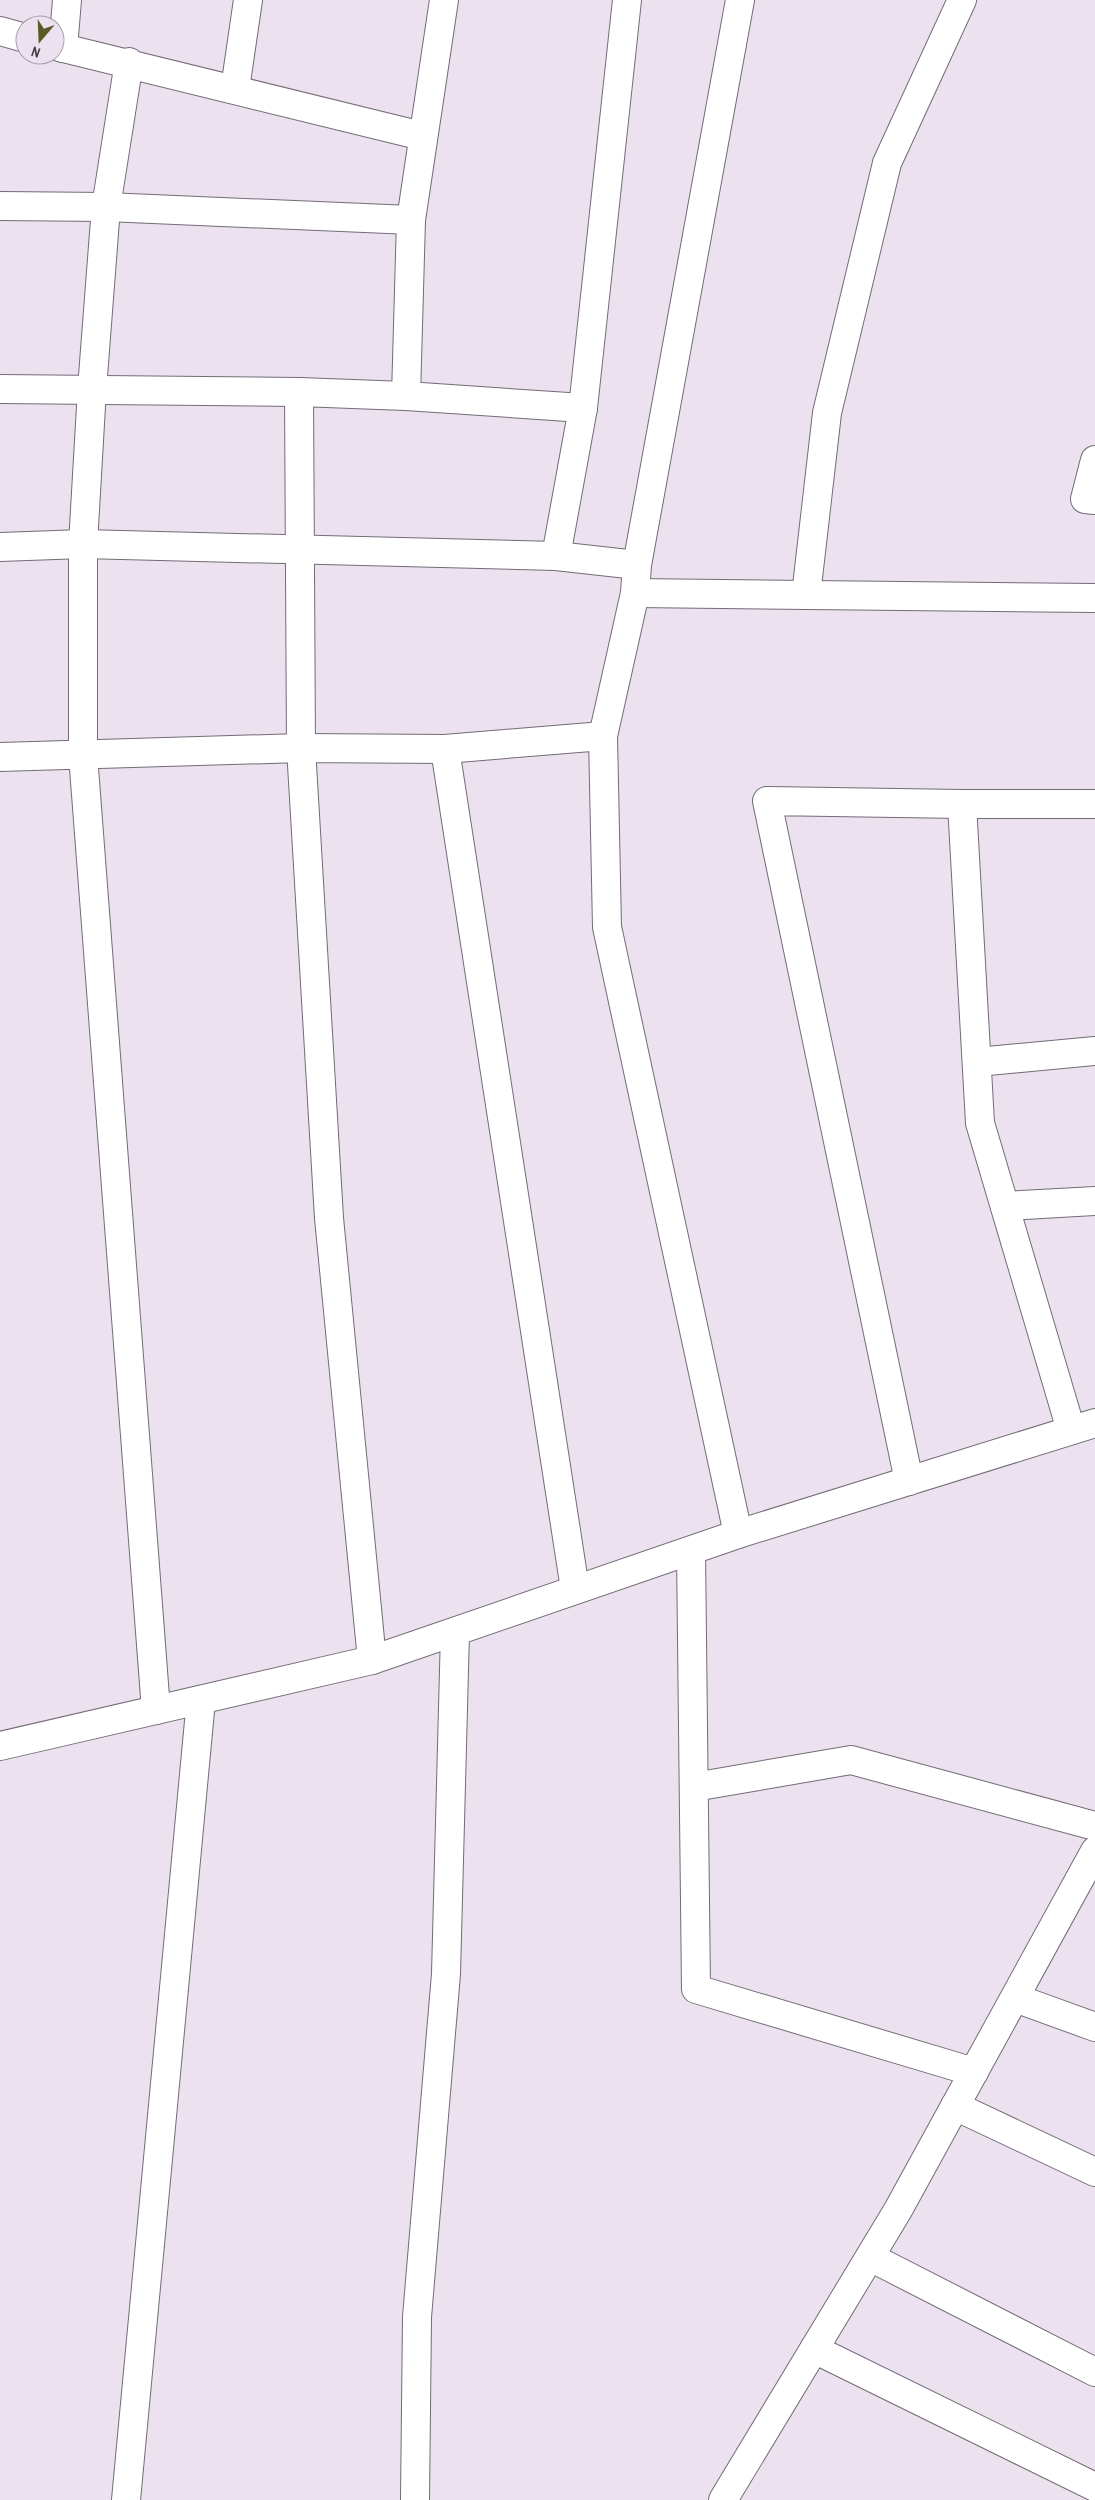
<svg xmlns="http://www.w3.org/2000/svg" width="1095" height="2500" font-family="'Archivo Narrow',sans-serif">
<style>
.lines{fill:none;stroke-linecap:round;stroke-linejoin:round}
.minor-casing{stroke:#746b77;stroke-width:30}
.tertiary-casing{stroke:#746b77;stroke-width:30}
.secondary-casing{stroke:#746b77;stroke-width:30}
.minor{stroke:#fff;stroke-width:28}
.tertiary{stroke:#fff;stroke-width:28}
.secondary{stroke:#fff;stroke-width:28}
</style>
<rect width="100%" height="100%" fill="#ebe1ef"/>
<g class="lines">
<g class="minor-casing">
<g id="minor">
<path d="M0 31 25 38"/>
<path d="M55 46 422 136"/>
<path d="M63 48 67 0"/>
<path d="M129 62 106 207 92 389 83 544V755L156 1710"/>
<path d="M235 89 248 0"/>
<path d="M0 206 106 207 411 220"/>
<path d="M0 389 299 392 406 396 583 408"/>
<path d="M299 392 301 748 329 1218 372 1660"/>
<path d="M406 396 411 220 444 0"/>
<path d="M1095 460 1085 499 1095 500"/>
<path d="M0 547 83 544 556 556 637 565"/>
<path d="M556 556 583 408 627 0"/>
<path d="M635 593 1095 598"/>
<path d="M806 595 827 413 887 163 962 0"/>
<path d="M445 749 575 1589"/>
<path d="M0 757 301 748 445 749 603 736"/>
<path d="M977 1062 1095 1051"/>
<path d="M1005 1206 1095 1201"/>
<path d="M1071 1430 980 1123 962 804H1095"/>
<path d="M909 1481 767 801 962 804"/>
<path d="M738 1534 607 927 603 736 635 593 637 565 740 0"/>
<path d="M691 1551 696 1989 974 2072"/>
<path d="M694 1787 851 1760 1095 1826"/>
<path d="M1015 1998 1095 2027"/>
<path d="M955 2106 1095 2172"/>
<path d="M870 2257 1095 2372"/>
<path d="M814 2349 1095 2487"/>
<path d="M126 2500 201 1700"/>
<path d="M415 2500 417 2317 446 1974 455 1632"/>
</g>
</g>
<g class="tertiary-casing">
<path id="tertiary" d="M723 2500 898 2210 1095 1851"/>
</g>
<g class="secondary-casing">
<path id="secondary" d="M0 1746 372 1660 738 1534 1095 1423"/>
</g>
<use href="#minor" class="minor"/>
<use href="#tertiary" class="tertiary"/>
<use href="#secondary" class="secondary"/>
</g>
<g transform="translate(40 40) rotate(199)"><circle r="24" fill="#ebe1ef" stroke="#a69fa9"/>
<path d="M0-4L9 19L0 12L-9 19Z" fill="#5b5926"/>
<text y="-8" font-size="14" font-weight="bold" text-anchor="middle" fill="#3f3b41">N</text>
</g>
</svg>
